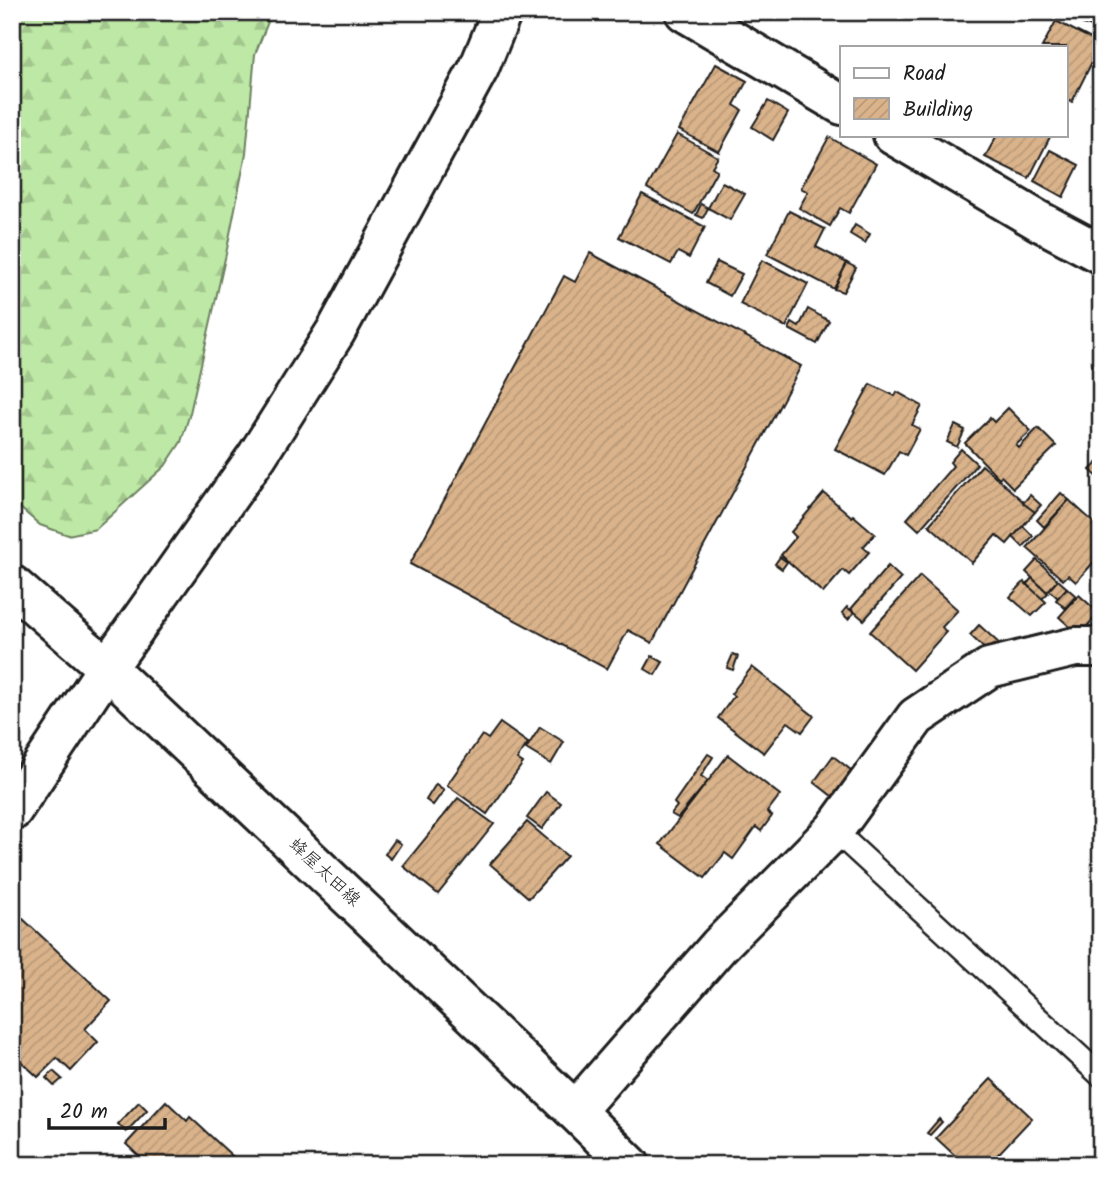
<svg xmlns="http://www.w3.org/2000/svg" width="1113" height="1177" font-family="Kalam,'Klee One',sans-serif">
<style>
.forest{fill:url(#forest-firs);stroke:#6c8260;stroke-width:2}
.building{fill:url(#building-hatch);stroke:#1c1c1c;stroke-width:2}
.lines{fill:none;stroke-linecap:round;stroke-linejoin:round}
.service-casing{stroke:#1c1c1c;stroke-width:26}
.minor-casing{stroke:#1c1c1c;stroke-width:44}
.tertiary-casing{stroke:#1c1c1c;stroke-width:44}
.secondary-casing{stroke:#1c1c1c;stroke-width:44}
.service{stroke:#fff;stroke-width:21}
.minor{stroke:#fff;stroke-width:38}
.tertiary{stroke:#fff;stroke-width:38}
.secondary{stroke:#fff;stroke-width:38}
.labels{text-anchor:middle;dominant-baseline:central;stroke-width:5;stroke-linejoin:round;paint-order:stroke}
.street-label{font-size:18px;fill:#1c1c1c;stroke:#fff}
</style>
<defs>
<pattern id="forest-firs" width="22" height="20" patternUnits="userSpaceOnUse" patternTransform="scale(1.75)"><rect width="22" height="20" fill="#bde8a5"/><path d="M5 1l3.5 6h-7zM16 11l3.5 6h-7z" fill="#a2c68d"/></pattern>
<pattern id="building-hatch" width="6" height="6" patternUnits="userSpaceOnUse" patternTransform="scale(1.75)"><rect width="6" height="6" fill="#dab38b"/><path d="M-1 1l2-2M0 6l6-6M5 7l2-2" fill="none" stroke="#ba9977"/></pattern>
</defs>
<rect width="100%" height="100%" fill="#fff"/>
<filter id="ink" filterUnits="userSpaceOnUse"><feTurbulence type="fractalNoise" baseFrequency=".0143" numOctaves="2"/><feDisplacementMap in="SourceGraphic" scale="14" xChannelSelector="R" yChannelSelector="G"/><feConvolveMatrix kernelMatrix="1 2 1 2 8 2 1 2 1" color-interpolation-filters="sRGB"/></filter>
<g filter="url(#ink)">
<path class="forest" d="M12 12H272L255 54 246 153 226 254 190 413 181 442 165 466 96 529 68 535 40 525 12 501Z"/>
<g class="building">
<path d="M1083 16 1098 22 1095 28 1080 23Z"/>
<path d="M1056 21 1101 44 1072 102 1066 99V47H1042Z"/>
<path d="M716 64 747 81 734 105 742 110 719 152 679 130Z"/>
<path d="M768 101 788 113 773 140 752 127Z"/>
<path d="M677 134 718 157 712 167 717 170 693 214 647 188Z"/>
<path d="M997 135H1051L1029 178 985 157Z"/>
<path d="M829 137 876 164 849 213 840 208 830 226 799 208 808 192 801 188Z"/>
<path d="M1050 150 1079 165 1063 197 1034 181Z"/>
<path d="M722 182 745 194 730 220 708 208Z"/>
<path d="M642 194 705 227 689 258 678 252 671 264 619 237Z"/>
<path d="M701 204 708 208 703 218 696 215Z"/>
<path d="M789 211 825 229 816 247 847 263 834 289 767 254Z"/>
<path d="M855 225 870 234 865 243 850 234Z"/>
<path d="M590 253 801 366 652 643 628 630 607 669 410 564 564 276 575 282Z"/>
<path d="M762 260 808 284 786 327 740 304Z"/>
<path d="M717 262 742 274 730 296 706 283Z"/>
<path d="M847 263 856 268 843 292 834 289Z"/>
<path d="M808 309 829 321 817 344 789 329 792 323 799 327Z"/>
<path d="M870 384 895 396 897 392 922 406 912 425 920 429 906 455 899 451 885 475 835 449Z"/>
<path d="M1008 408 1031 431 1016 445 1019 448 1038 428 1056 446 1013 488 1001 476 999 478 965 443 990 418 994 422Z"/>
<path d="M955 425 965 430 957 447 947 442Z"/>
<path d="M961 449 977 464 919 530 907 519 953 466 950 462Z"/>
<path d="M1101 459V479H1100L1090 470Z"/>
<path d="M982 465 1035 512 1007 544 996 535 972 563 929 525Z"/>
<path d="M824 493 852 517 853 515 875 534 863 547 869 552 849 575 843 570 823 593 781 555 796 537 791 532Z"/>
<path d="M1061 493 1069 500 1044 527 1037 520Z"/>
<path d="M1030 495 1041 505 1035 512 1023 503Z"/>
<path d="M1069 500 1101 529V545L1096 550 1101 554 1076 582 1068 575 1063 580 1027 548Z"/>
<path d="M1023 526 1033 536 1023 547 1013 537Z"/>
<path d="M780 557 787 562 782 569 775 564Z"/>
<path d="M1037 560 1058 580 1047 592 1026 572Z"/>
<path d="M888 566 901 578 864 620 851 609Z"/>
<path d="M920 576 958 610 942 627 946 632 912 670 870 632Z"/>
<path d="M1032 578 1048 593 1042 599 1026 585Z"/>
<path d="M1058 580 1067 588 1058 598 1049 590Z"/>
<path d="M1024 582 1046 602 1032 616 1010 597Z"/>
<path d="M1067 588 1076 596 1065 608 1056 600Z"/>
<path d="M1079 595 1099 613 1079 635 1059 617Z"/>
<path d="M847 607 854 613 848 619 842 613Z"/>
<path d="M979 625 1001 645 991 655 970 635Z"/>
<path d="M733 654 738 656 733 670 727 668Z"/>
<path d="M652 656 663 662 655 675 645 669Z"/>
<path d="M752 667 814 716 802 732 788 722 764 753 718 718 734 696 731 694Z"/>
<path d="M500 723 528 743 517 759 523 763 487 814 447 785 482 735 488 739Z"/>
<path d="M540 727 564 742 551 764 526 749Z"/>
<path d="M708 754 713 757 701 776 708 781 678 818 671 814 677 806 674 803Z"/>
<path d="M728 755 780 795 767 812 772 816 761 831 756 827 733 859 725 853 705 878 660 844Z"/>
<path d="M833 756 856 774 837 800 814 782Z"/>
<path d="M436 784 444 790 433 805 426 800Z"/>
<path d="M546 792 561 803 542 829 527 818Z"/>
<path d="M458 798 494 824 438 894 403 866Z"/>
<path d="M527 822 567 856 529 898 490 864Z"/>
<path d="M395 840 401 844 391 859 385 854Z"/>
<path d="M22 918 111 1001 85 1029 98 1042 71 1071 57 1058 38 1077 12 1053V928Z"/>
<path d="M53 1071 62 1079 54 1086 46 1078Z"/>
<path d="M991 1079 1032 1118 988 1165H965L936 1138Z"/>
<path d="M166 1101 187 1121 190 1117 242 1165H148L126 1144Z"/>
<path d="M139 1102 147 1110 126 1132 118 1124Z"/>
<path d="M939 1119 942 1122 930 1135 927 1133Z"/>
</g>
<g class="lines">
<g class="service-casing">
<path id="service" d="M834 830 1101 1076"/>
</g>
<g class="minor-casing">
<g id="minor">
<path d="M685 12 842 105"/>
<path d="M893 135 1039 221 1101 254"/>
<path d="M575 1111 719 946 834 830 916 717 989 668 1075 647H1101"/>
</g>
</g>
<g class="tertiary-casing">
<path id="tertiary" d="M12 811 107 668 257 456 336 331 479 68 502 12"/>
</g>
<g class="secondary-casing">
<path id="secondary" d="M12 585 107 668 575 1111 630 1165"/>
</g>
<use href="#service" class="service"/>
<use href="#minor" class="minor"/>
<use href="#tertiary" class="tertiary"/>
<use href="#secondary" class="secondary"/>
</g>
</g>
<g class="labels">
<g class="street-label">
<text transform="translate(324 873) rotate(43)">蜂屋太田線</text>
</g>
</g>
<rect width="1113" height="1177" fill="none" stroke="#fff" stroke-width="42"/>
<rect x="21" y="21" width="1071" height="1135" fill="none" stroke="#1c1c1c" stroke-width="2.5" filter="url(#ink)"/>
<rect x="840" y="46" width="228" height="91" fill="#ffffff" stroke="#a4a4a4" stroke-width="2"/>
<rect x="854" y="68" width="35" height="10" fill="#ffffff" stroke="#a4a4a4" stroke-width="2"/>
<text x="903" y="80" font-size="21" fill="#1c1c1c">Road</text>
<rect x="854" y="98" width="35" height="21" fill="url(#building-hatch)" stroke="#a4a4a4" stroke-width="2"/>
<text x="903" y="116" font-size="21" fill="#1c1c1c">Building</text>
<path d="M49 1118v10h116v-10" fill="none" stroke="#1c1c1c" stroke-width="3.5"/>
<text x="60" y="1118" font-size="21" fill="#1c1c1c" stroke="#ffffff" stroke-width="5" paint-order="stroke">20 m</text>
</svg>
